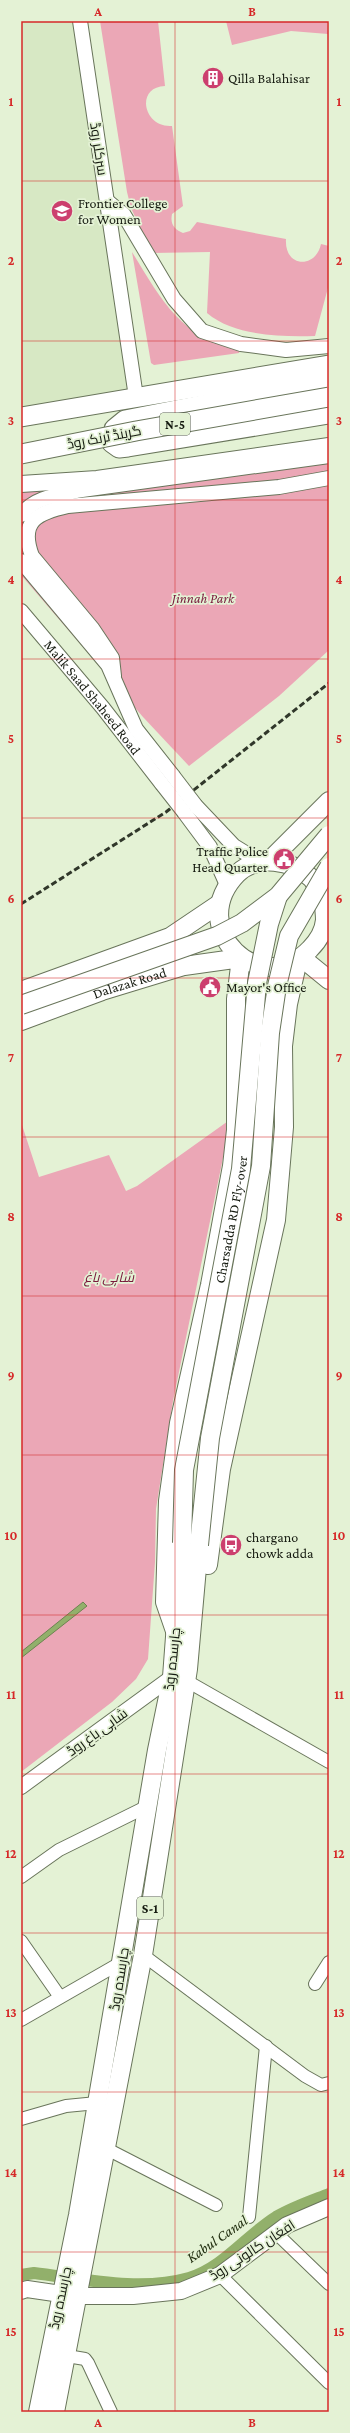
<svg xmlns="http://www.w3.org/2000/svg" width="350" height="2433" font-family="'Crimson Pro',Cairo,serif">
<style>
.built{fill:#d7e8c4}
.green{fill:#eba7b6}
.water{fill:#92b06b;stroke:#6c8350}
.lines{fill:none;stroke-linecap:round;stroke-linejoin:round}
.canal{stroke:#92b06b;stroke-width:12}
.minor-casing{stroke:#69755b;stroke-width:14}
.tertiary-casing{stroke:#69755b;stroke-width:16}
.secondary-casing{stroke:#69755b;stroke-width:18}
.primary-casing{stroke:#69755b;stroke-width:20}
.trunk-casing{stroke:#69755b;stroke-width:21}
.minor{stroke:#fff;stroke-width:12}
.tertiary{stroke:#fff;stroke-width:14}
.secondary{stroke:#fff;stroke-width:16}
.primary{stroke:#fff;stroke-width:18}
.trunk{stroke:#fff;stroke-width:19}
.rail{stroke:#30372a;stroke-width:3;stroke-dasharray:6 3;stroke-linecap:butt}
.tertiary-bridge-casing{stroke:#69755b;stroke-width:16;stroke-linecap:butt}
.primary-bridge-casing{stroke:#69755b;stroke-width:20;stroke-linecap:butt}
.trunk-bridge-casing{stroke:#69755b;stroke-width:21;stroke-linecap:butt}
.tertiary-bridge{stroke:#fff;stroke-width:14}
.primary-bridge{stroke:#fff;stroke-width:18}
.trunk-bridge{stroke:#fff;stroke-width:19}
.grid{fill:none;stroke:#d62828;stroke-width:1;stroke-opacity:0.55}
.labels{text-anchor:middle;dominant-baseline:central;stroke-width:3.5;stroke-linejoin:round;paint-order:stroke}
.shield{fill:#e4f2d5;stroke:#535b4b;stroke-width:1}
.shield-label{font-size:13px;font-weight:bold;fill:#151a10}
.poi-label{font-size:14px;fill:#151a10;stroke:#e4f2d5;text-anchor:start}
.street-label{font-size:14px;fill:#151a10;stroke:#e4f2d5}
.park-label{font-size:14px;font-style:italic;fill:#791a3c;stroke:#e4f2d5}
.water-label{font-size:15px;font-style:italic;fill:#212e10;stroke:#e4f2d5}
.neatline{fill:none;stroke:#d62828;stroke-width:1.5}
.grid-label{font-size:13px;text-anchor:middle;font-weight:bold;fill:#d62828}
</style>
<rect width="100%" height="100%" fill="#e4f2d5"/>
<path class="built" d="M21 21H78L130 401 21 421Z"/>
<g class="green">
<path d="M100 21H158L165 86C135 87 143 128 172 126L183 206 172 214C170 224 174 229 183 233L190 231 197 222 286 239C284 268 316 269 321 244L329 246V284L315 336C281 337 234 336 207 313L210 252 152 253 131 208 127 192Z"/>
<path d="M226 21H327L328 34 291 31 232 45Z"/>
<path d="M132 252C161 299 181 339 240 350L239 353 154 365 151 363Z"/>
<path d="M329 462V650L279 696 189 766 143 717 21 575V484Z"/>
<path d="M231 1119 173 1401 156 1509 155 1562 148 1659 136 1679 112 1702 21 1772V1122L39 1177 109 1155 126 1191 137 1186Z"/>
</g>
<path class="water" d="M83 1602 87 1606 21 1658V1652Z"/>
<g class="lines">
<path class="canal" d="M21 2275 34 2273C84 2279 140 2292 189 2278 223 2268 247 2235 276 2217 293 2207 311 2201 329 2194"/>
<g class="minor-casing">
<g id="minor">
<path d="M185 1680 329 1762"/>
<path d="M21 1877 59 1850 148 1806"/>
<path d="M21 1941 60 1997"/>
<path d="M143 1955 305 2076 321 2085 329 2083"/>
<path d="M315 1984 329 1962"/>
<path d="M21 2020 122 1962"/>
<path d="M21 2119 66 2106 97 2103"/>
<path d="M105 2148 216 2205"/>
<path d="M249 2217 266 2046"/>
<path d="M276 2233 329 2284"/>
<path d="M220 2275 329 2383"/>
<path d="M67 2356 85 2359 88 2363 111 2412"/>
</g>
</g>
<g class="tertiary-casing">
<g id="tertiary">
<path d="M80 21 136 397"/>
<path d="M107 201 124 215 174 299 202 331 241 344 286 350 329 346"/>
<path d="M21 515C35 496 60 495 82 490L329 456"/>
<path d="M21 561 108 665 136 729 173 776"/>
<path id="s1" d="M21 611 103 708 162 784"/>
<path d="M114 676 112 658 92 628 32 556C19 521 37 513 68 506L279 487 329 478"/>
<path d="M196 806 234 846 260 862"/>
<path d="M184 812 210 847 227 885"/>
<path d="M21 1787 172 1677"/>
</g>
</g>
<g class="secondary-casing">
<g id="secondary">
<path d="M21 484 97 479 329 446"/>
<path d="M21 2291 27 2289 61 2294"/>
<path d="M78 2296H133L181 2291 220 2275 287 2225 329 2207"/>
</g>
</g>
<g class="primary-casing">
<g id="primary">
<path d="M269 861 329 801"/>
<path d="M323 899C319 893 316 883 311 878 292 860 257 854 237 874 184 929 261 1001 310 949 317 942 324 931 325 920 325 913 324 906 323 899L329 891"/>
<path d="M302 958 329 980"/>
<path d="M21 991 170 937 219 904"/>
<path id="s2" d="M21 1021 102 991 184 966 241 958 236 999V1130L232 1166 210 1285 179 1423 168 1501 165 1602 175 1631"/>
<path d="M208 1565 221 1469 276 1220 284 1127 283 1046 288 1004 298 960"/>
<path d="M38 2412 78 2215 157 1750 172 1677 182 1543"/>
<path d="M55 2412 143 1955 188 1669 199 1545"/>
</g>
</g>
<g class="trunk-casing">
<g id="trunk">
<path d="M329 380 125 420 114 429 112 443 119 448 128 447 329 414"/>
<path d="M21 417 329 365"/>
</g>
</g>
<use href="#minor" class="minor"/>
<use href="#tertiary" class="tertiary"/>
<use href="#secondary" class="secondary"/>
<use href="#primary" class="primary"/>
<use href="#trunk" class="trunk"/>
<path class="rail" d="M21 904 166 812 329 683"/>
<g class="tertiary-bridge-casing">
<g id="tertiary-bridge">
<path d="M173 776 196 806"/>
<path d="M162 784 184 812"/>
</g>
</g>
<g class="primary-bridge-casing">
<g id="primary-bridge">
<path d="M21 1005 217 936 242 923 278 896 329 835"/>
<path id="s3" d="M182 1543 184 1470 241 1169 257 983 269 924 278 896"/>
<path d="M199 1545 210 1438 261 1166 270 1033 277 986 289 936 329 867"/>
</g>
</g>
<g class="trunk-bridge-casing">
<path id="trunk-bridge" d="M21 454 136 431 329 397"/>
</g>
<use href="#tertiary-bridge" class="tertiary-bridge"/>
<use href="#primary-bridge" class="primary-bridge"/>
<use href="#trunk-bridge" class="trunk-bridge"/>
</g>
<path class="grid" d="M175 21V2412M21 181H329M21 341H329M21 500H329M21 659H329M21 818H329M21 978H329M21 1137H329M21 1296H329M21 1455H329M21 1615H329M21 1774H329M21 1933H329M21 2092H329M21 2252H329"/>
<defs>
<g id="building-disc" transform="scale(1.15)"><circle r="9.5" fill="#cc3f6e" stroke="#e4f2d5"/><path d="M-4-6H4V6H1V3H-1V6H-4ZM-2.5-4.3h1.7v1.8h-1.7ZM.8-4.3h1.7v1.8H.8ZM-2.5-1h1.7V.8h-1.7ZM.8-1h1.7V.8H.8Z" fill="#fff"/></g>
<g id="university-disc" transform="scale(1.15)"><circle r="9.5" fill="#cc3f6e" stroke="#e4f2d5"/><path d="M0-5L7-2L0 1L-7-2ZM-4 1L0 2.5L4 1V4Q0 6-4 4Z" fill="#fff"/></g>
<g id="civic-disc" transform="scale(1.15)"><circle r="9.5" fill="#cc3f6e" stroke="#e4f2d5"/><path d="M-.6-6.5H3V-4.5H.6V-3L4-1V1h2V6H-6V1h2V-1L-.6-3ZM-1.2 2.5V6h2.4V2.5Z" fill="#fff"/></g>
<g id="bus-disc" transform="scale(1.15)"><circle r="9.5" fill="#cc3f6e" stroke="#e4f2d5"/><path d="M-5-6H5V4H4V6H2V4H-2V6H-4V4H-5ZM-3.5-4V0h7V-4ZM-3.5 1.2v1.5H-2V1.2ZM2 1.2v1.5H3.5V1.2Z" fill="#fff"/></g>
</defs>
<g fill-rule="evenodd">
<use href="#building-disc" x="213" y="78"/>
<use href="#university-disc" x="62" y="211"/>
<use href="#civic-disc" x="284" y="859"/>
<use href="#civic-disc" x="210" y="987"/>
<use href="#bus-disc" x="231" y="1545"/>
</g>
<g class="labels">
<g class="shield">
<rect x="160" y="413" width="30" height="22" rx="3"/>
<rect x="137" y="1897" width="26" height="22" rx="3"/>
</g>
<g class="shield-label">
<text x="175" y="424">N-5</text>
<text x="150" y="1908">S-1</text>
</g>
<g class="poi-label">
<text x="228" y="78">Qilla Balahisar</text>
<text x="78" y="203">Frontier College<tspan x="78" dy="16">for Women</tspan></text>
<text x="268" y="851" text-anchor="end">Traffic Police<tspan x="268" dy="16">Head Quarter</tspan></text>
<text x="226" y="987">Mayor's Office</text>
<text x="246" y="1537">chargano<tspan x="246" dy="16">chowk adda</tspan></text>
</g>
<g class="street-label">
<text transform="translate(99 149) rotate(81)">سرکلر روڈ</text>
<text transform="translate(104 437) rotate(-11)">گرینڈ ٹرنک روڈ</text>
<text stroke="none"><textPath href="#s1" startOffset="112">Malik Saad Shaheed Road</textPath></text>
<text stroke="none"><textPath href="#s2" startOffset="115">Dalazak Road</textPath></text>
<text stroke="none"><textPath href="#s3" startOffset="328">Charsadda RD Fly-over</textPath></text>
<text transform="translate(172 1659) rotate(-84)">چارسدہ روڈ</text>
<text transform="translate(97 1732) rotate(-36)">شاہی باغ روڈ</text>
<text transform="translate(119 1979) rotate(-81)">چارسدہ روڈ</text>
<text transform="translate(252 2250) rotate(-33)">افغان کالونی روڈ</text>
<text transform="translate(60 2298) rotate(-78)">چارسدہ روڈ</text>
</g>
<g class="park-label">
<text x="203" y="598">Jinnah Park</text>
<text x="109" y="1277">شاہی باغ</text>
</g>
<g class="water-label">
<text transform="translate(217 2239) rotate(-35)">Kabul Canal</text>
</g>
</g>
<rect width="350" height="2433" fill="none" stroke="#e4f2d5" stroke-width="44"/>
<rect x="22" y="22" width="306" height="2389" class="neatline"/>
<g class="grid-label">
<text x="98" y="16">A</text>
<text x="252" y="16">B</text>
<text x="11" y="106">1</text>
<text x="339" y="106">1</text>
<text x="11" y="265">2</text>
<text x="339" y="265">2</text>
<text x="11" y="425">3</text>
<text x="339" y="425">3</text>
<text x="11" y="584">4</text>
<text x="339" y="584">4</text>
<text x="11" y="743">5</text>
<text x="339" y="743">5</text>
<text x="11" y="903">6</text>
<text x="339" y="903">6</text>
<text x="11" y="1062">7</text>
<text x="339" y="1062">7</text>
<text x="11" y="1221">8</text>
<text x="339" y="1221">8</text>
<text x="11" y="1380">9</text>
<text x="339" y="1380">9</text>
<text x="11" y="1540">10</text>
<text x="339" y="1540">10</text>
<text x="11" y="1699">11</text>
<text x="339" y="1699">11</text>
<text x="11" y="1858">12</text>
<text x="339" y="1858">12</text>
<text x="11" y="2017">13</text>
<text x="339" y="2017">13</text>
<text x="11" y="2177">14</text>
<text x="339" y="2177">14</text>
<text x="11" y="2336">15</text>
<text x="339" y="2336">15</text>
<text x="98" y="2427">A</text>
<text x="252" y="2427">B</text>
</g>
</svg>
